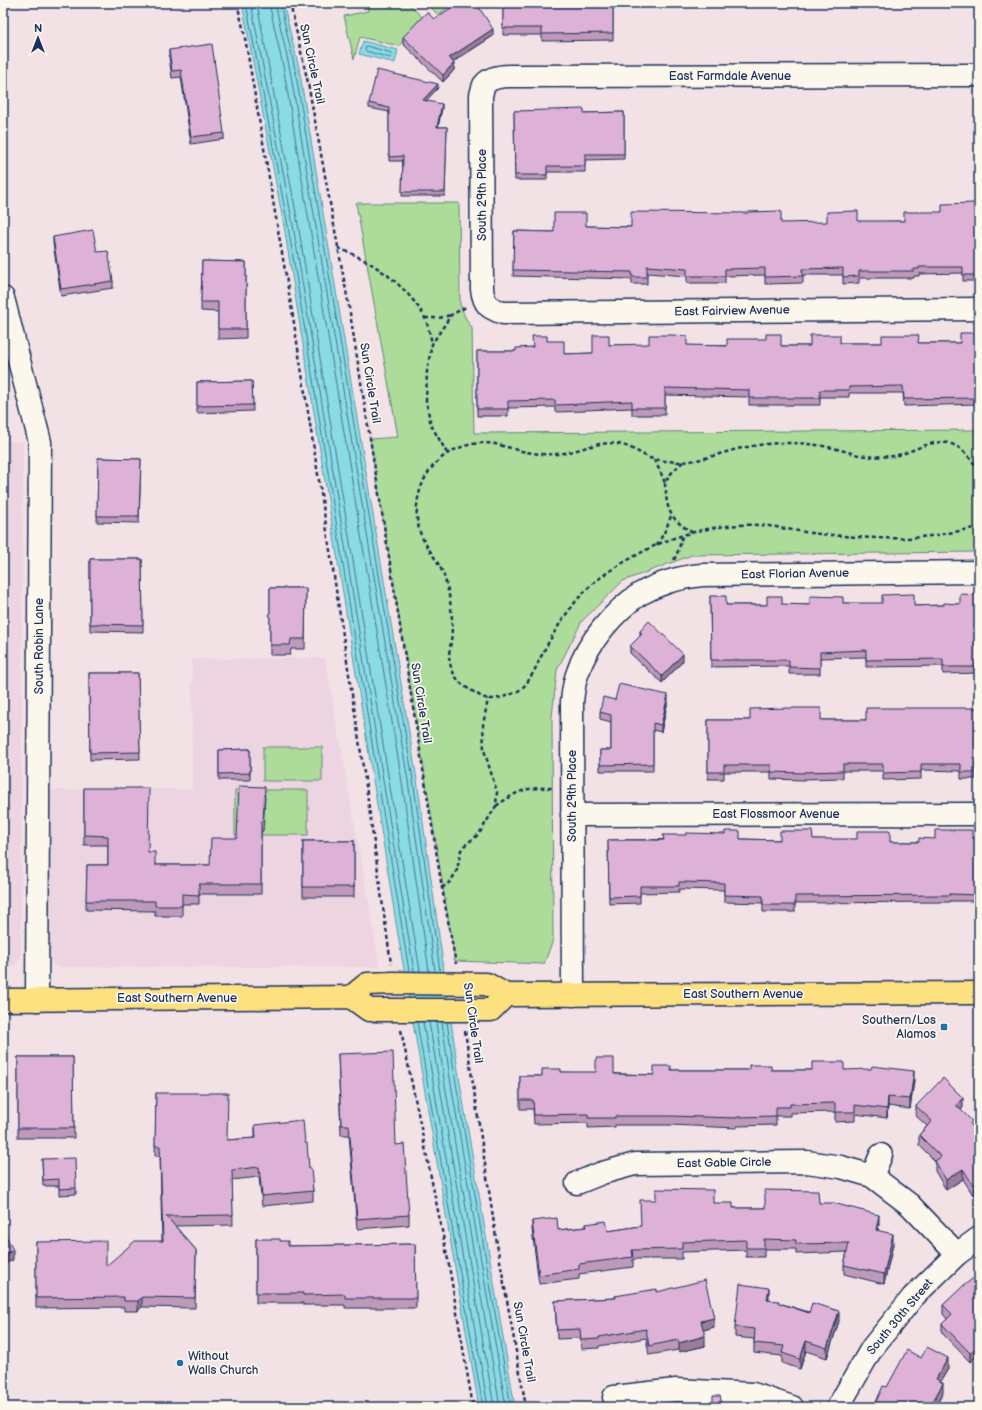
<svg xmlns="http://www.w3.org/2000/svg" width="982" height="1410" font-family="'Balsamiq Sans',sans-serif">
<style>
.built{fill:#ecd4e0}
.green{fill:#addb9a;stroke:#64857c}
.water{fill:#8adbe3;stroke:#5e96ae}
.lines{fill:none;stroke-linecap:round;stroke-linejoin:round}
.shore{stroke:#477493;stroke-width:1}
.minor-casing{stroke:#1b2f5e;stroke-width:25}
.major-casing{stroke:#1b2f5e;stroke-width:25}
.path{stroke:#1b2f5e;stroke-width:2.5;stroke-dasharray:4 3;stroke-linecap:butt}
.minor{stroke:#fbf7ec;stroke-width:22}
.major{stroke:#fde080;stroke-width:22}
.wall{fill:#bf99b8;stroke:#1b2f5e}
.shaded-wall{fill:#9b7d96;stroke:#1b2f5e}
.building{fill:#deb2d6;stroke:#1b2f5e}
.poi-dot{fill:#1f6fb2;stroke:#fbf7ec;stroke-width:1.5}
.labels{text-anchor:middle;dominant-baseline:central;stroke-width:3.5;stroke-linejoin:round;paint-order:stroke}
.street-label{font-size:12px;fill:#1b2f5e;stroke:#fbf7ec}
.poi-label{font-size:12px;fill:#1b2f5e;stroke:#fbf7ec;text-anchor:end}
</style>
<rect width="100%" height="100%" fill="#f2e2e5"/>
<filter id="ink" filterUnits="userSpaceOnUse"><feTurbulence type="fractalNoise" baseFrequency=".025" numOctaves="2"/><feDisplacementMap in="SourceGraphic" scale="8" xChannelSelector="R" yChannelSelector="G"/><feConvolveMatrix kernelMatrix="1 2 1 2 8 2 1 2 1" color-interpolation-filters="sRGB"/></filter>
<g filter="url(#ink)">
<g class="built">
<path d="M3 442H23L21 952 20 960 14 966 9 969H3Z"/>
<path d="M325 658 380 967H59L54 964 50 959 49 952 50 790 192 789V659Z"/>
</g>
<g class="green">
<path d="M367 3H408L423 18 399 46 360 37 354 59 344 16 368 11Z"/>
<path d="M427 3H454L438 15Z"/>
<path d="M356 203H459L460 304 465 317 472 328 474 433 979 430V552L692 555 623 581 582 621 557 670 552 717 553 940 544 964 455 961 370 439 398 437Z"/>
<rect x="263" y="747" width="59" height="34"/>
<rect x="235" y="790" width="73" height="45"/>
</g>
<g class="water">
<path d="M242 3H283L299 68 417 780 459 1077 515 1407H479L397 929 284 226Z"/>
<path d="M363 41 398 50 395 63 359 54Z"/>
</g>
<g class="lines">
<g class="shore">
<path d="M246 3 288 226 409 971"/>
<path d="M251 3 293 225 414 971"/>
<path d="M257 3 298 224 420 971"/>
<path d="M269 3 284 71 402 782 429 971"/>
<path d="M275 3 290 70 408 781 435 971"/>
<path d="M280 3 295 69 413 780 440 971"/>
<path d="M367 46 392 53V56L390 58 366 51 365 49Z"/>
<path d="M417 1022 483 1407"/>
<path d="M423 1022 488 1407"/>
<path d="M429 1022 494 1407"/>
<path d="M436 1022 444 1079 500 1407"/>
<path d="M442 1022 450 1078 506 1407"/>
<path d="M447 1022 455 1077 511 1407"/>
</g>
<g class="minor-casing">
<g id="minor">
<path d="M979 75 510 76C502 76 490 77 484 85 483 87 482 92 481 95L482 289C484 305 489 308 503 313L979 309"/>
<path d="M3 298 40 442 37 1000"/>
<path d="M572 815 979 814"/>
<path d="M573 995 572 702C573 692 574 681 578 672 587 643 615 610 640 594 659 583 681 577 702 575L979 572"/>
<path d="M872 1176 881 1155"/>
<path d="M577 1183 602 1173 635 1164 807 1162 841 1167 872 1176 910 1205 957 1254"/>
<path d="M614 1397 676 1390 753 1394 792 1407"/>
<path d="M838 1407 872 1348 913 1297 957 1254 979 1238"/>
</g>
</g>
<g class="major-casing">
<g id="major">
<path d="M351 997 367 984 393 983 487 984 506 995 979 993"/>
<path d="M3 1000 351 997 369 1010H491L506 995"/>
</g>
</g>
<g class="path">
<path d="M237 3 244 32 293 317 332 563 366 786 391 964"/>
<path d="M290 3 308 83 349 307 442 888 456 964"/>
<path d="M338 248C373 261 405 284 424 316 428 324 430 335 432 343"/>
<path d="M425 318H439L451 315"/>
<path d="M447 453 431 425 426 401 427 371 432 344 451 315 466 307"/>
<path d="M654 460 660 471 665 483"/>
<path d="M683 462C677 467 667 476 665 484 665 486 666 490 666 493 667 514 675 522 692 532"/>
<path d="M979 470C972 461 965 450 954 445 932 436 914 453 893 456 880 457 864 457 851 453 816 442 783 440 747 447 724 451 701 462 678 462 669 461 658 461 650 458 639 453 630 446 618 444 597 440 577 453 556 454 542 455 528 453 514 449 500 445 488 441 473 444 451 448 434 460 424 480 416 497 414 517 421 535 426 547 436 558 442 571 448 585 451 604 452 619 452 627 452 634 451 641 451 642 449 654 449 654 449 669 457 683 469 689 474 692 482 698 488 699 496 700 515 694 521 689 532 680 539 659 546 647 557 627 571 605 587 589 603 573 626 561 646 550 680 532 730 521 769 526 790 529 810 534 832 535 863 538 899 540 930 536 947 534 963 530 979 527"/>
<path d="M657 545 666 529 671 516"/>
<path d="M674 560 679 549 682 536"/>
<path d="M496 806C518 791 525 787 552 788"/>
<path d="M442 888 451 881 457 870 461 850 464 846 479 834 496 806 497 792 484 750 483 725 488 699"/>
<path d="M401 1030 448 1260 473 1407"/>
<path d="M465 1031 497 1244 526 1407"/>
</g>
<use href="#minor" class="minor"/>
<use href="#major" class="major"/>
</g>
<g class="wall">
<path d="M451 3H476L493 36 453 62 454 70 443 82 403 44V37L434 19 452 8Z"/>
<path d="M503 3H613V40L542 41V35H503Z"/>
<path d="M169 50 224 133V139L191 144 181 77 172 78 169 57Z"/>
<path d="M438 88 426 100 442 108 438 127H447L445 196H402L403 161H389V112L369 108V103Z"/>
<path d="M514 111 584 113 624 112V159L585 160V172H547V180H515Z"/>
<path d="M974 210H979V281H963V273L919 274V276H914V278H859V283L843 284V275H803V283L765 284V275L725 276V283H687V276L647 273V284H632V279L513 276 514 231 554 232 586 226 631 227 904 221 942 212Z"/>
<path d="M53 237 97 252 113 281V288L61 296 53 243Z"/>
<path d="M202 261 246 262V338L218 339V312L201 311Z"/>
<path d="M976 335H979V404L904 406 903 393H849V397H820V405H749V397L665 395V415H632V408L585 410V411L555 412V407L508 408V416H477V351H516L532 347 547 341 564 354 593 353 609 345 781 346H810L840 343H960Z"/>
<path d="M252 381 253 411 197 413V382Z"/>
<path d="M98 458 141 459 139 523 97 522Z"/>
<path d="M90 559H142L143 632 90 631Z"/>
<path d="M270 588H306L305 649H291L290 655H270Z"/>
<path d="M979 595V673L943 674V666L866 667V657L820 658V674H789V666L711 667 710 596 726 605H810L843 603 914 606 944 605 960 604Z"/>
<path d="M640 631 683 661 662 683 630 653V646L640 637Z"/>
<path d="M89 673H138L140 759 90 760Z"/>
<path d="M615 700 668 701 661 732 653 730V771H600V750H611V722L600 719V712Z"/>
<path d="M979 708V770H976V779H961V771L921 770V779L883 780V771H843V778L804 779V780L771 779V772H724V779H708V720H866Z"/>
<path d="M250 749V780H219V750Z"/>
<path d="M84 788 148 852 155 865H210L237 838 265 797 263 831H261V894H199V904H182V916H155V911L86 910 87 865H108V845H84Z"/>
<path d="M979 838V901H950V902L795 903V912H763V903L724 902V890L679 889V892L640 893V903L609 904 608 840 740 839 780 840 813 839 890 842H919L935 839Z"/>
<rect x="303" y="841" width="51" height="56"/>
<path d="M338 1054 409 1215V1225L357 1229 349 1135H341Z"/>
<path d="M18 1057H73L74 1138H18Z"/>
<path d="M671 1070H844L914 1080 910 1109 888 1106 887 1118 855 1114V1121L835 1122V1112L790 1113V1116H776V1125L737 1126V1128L670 1125H615V1127L588 1128V1123L534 1124 533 1109H520V1076H542L561 1072 654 1075Z"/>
<path d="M156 1093 227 1140 255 1138V1125L305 1143 309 1168 313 1191V1201L262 1206 259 1177 232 1180 233 1225 175 1226 196 1250 195 1308 142 1307 138 1311H124V1307L36 1308V1242L106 1266 162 1241 160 1156H155Z"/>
<path d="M916 1106 963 1108 961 1110 979 1137V1191L973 1195 963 1179 946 1190 935 1171V1161L919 1145V1135L927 1126 916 1116Z"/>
<path d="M42 1159 76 1188V1194L59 1195V1186H43Z"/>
<path d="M713 1203 733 1208H765L819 1203 879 1224 878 1230 893 1244 884 1284 844 1274V1265L847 1252 796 1254V1249H764V1257H746V1250L682 1252V1259H633V1267L579 1274V1279L539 1284 532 1230V1221L558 1230 586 1227V1224L608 1231 641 1226Z"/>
<path d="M256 1239 280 1241 288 1246 415 1244 416 1308H345V1305H303V1303H256Z"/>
<path d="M979 1274V1354L970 1362 942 1333V1324L947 1319 943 1314V1305Z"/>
<path d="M657 1292 714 1327 703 1330 705 1346 679 1352 678 1350 649 1355 646 1338 599 1346V1348L581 1349 580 1338 557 1339 555 1301 615 1298V1296Z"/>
<path d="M769 1298V1300L839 1321 827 1358 806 1351 800 1369 782 1363V1356L754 1353V1339L735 1337V1327Z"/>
<path d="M921 1358 948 1369 940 1382 943 1393 935 1407H876V1402L887 1387Z"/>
</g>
<g class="shaded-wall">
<path d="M493 29V36L449 64V58Z"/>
<path d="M454 63V70L443 82V75Z"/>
<path d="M438 84V88L423 104V100Z"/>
<path d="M442 104V108L437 131V127Z"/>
<path d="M683 654V661L662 683V676Z"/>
<path d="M668 695V701L661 732V725Z"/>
<path d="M914 1071V1080L910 1109V1099Z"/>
<path d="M888 1097V1106L887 1118V1109Z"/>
<path d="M963 1098V1108L956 1115V1105Z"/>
<path d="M963 1169V1179L946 1190V1180Z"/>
<path d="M979 1181V1191L973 1195V1185Z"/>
<path d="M879 1215V1224L876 1239V1230Z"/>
<path d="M893 1234V1244L884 1284V1274Z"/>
<path d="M13 1250V1260L3 1265V1255Z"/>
<path d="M769 1288V1298L767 1310V1300Z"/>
<path d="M142 1297V1307L138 1311V1301Z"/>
<path d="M839 1311V1321L827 1358V1348Z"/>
<path d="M714 1318V1327L701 1331V1321Z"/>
<path d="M705 1336V1346L679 1352V1343Z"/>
<path d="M806 1341V1351L800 1369V1359Z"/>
<path d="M979 1344V1354L970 1362V1353Z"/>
<path d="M948 1358V1369L936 1389V1379Z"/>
<path d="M943 1383V1393L935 1407H931V1405Z"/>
</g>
<g class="building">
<path d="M453 3H476L493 29 449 58 454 63 443 75 403 37 427 12 434 19 454 6Z"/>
<path d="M503 3H613V33L542 34V28H503Z"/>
<path d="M212 44 224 133 191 137 181 70 172 71 169 50Z"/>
<path d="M377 70 438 84 423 100 442 104 437 127H447L445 192H402L403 156 389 157V108L369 103Z"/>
<path d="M584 109V113L624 112V154H585V166H547V175H515L514 111Z"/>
<path d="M974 203V210H979V275H963V267H919V269H914V271H859V276L843 277V268L802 269 803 276 765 277V268L725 269V276H687V269L647 266V277H632V272L513 270 514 231 554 232V213H586V226L631 227V212L748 213V212L781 211V223L827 222V212L858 211V221H904V212H942V204Z"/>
<path d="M93 230 97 252 108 251 113 281 61 289 53 237Z"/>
<path d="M202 261 246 262V329H218V302H201Z"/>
<path d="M960 333H976V335H979V398L904 399 903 386 849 387V390H820V398H749V390L665 388V408H632V401L585 403V404L555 405V400L508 401V409H477V351H516V348L533 347 532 336H547V341H564V354L593 353V335H609V345L649 344V335H672L687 336V345L727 346V339H766V334H781V346H810V335H840V343H882V335H919L918 343H960Z"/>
<path d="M252 381 253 405 197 406V382Z"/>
<path d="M98 458 141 459 139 516H97Z"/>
<path d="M90 559H142L143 625 90 624Z"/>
<path d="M270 588H306L305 639H291L290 645H270Z"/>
<path d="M914 594V606L944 605V603L960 604V594L979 595V667H943V659L866 660V650L820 652V668L789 667V660H711L710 596H726V605H767V596H782V604L810 605V596L843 597V603H882V595Z"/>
<path d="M649 621 683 654 662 676 630 646 642 634 640 631Z"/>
<path d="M89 673H138L140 752 90 753Z"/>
<path d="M619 684 668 695 661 725 653 723V764L600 765V750H611V715L600 712 603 697 615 700Z"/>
<path d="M789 708H821V720H866V708H979V763H976V772H961V764H921V772L883 773V764H843V771L804 772V773L771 772V765H724V772H708V720H750V709Z"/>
<path d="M250 749V773L219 774V750Z"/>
<path d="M239 786 265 787 263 821H261V884H199V895L182 894V906H155V901H86L87 865H108V836L84 835V788H149L148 852H155V865H210L211 838H237Z"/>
<path d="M935 830H972V838H979V895L950 894V895L795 896V905H763V896L724 895V883L679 882V886H640V896L609 897 608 840H664L663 835H686V833L725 834V831H740V839L780 840V831H812L813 839H857V831H890V842H919V838L935 839Z"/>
<rect x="303" y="841" width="51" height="46"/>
<path d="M393 1052 396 1145 404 1144 409 1215 357 1219 349 1125H341L338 1054Z"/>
<path d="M18 1057H73L74 1128H18Z"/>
<path d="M596 1058H614V1074L654 1075V1066H671V1070H749V1065H771V1070H812V1062H844V1070L871 1069 872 1066 914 1071 910 1099 888 1097 887 1109 855 1105V1112H835V1103L790 1104V1107H776V1116L737 1117V1118L670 1116H615V1118H588V1114L534 1115 533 1100H520V1076H542V1069H561V1072H596Z"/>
<path d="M943 1078 963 1098 956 1105 972 1121 970 1123 979 1137V1181L973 1185 963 1169 946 1180 935 1161 941 1157 919 1135 932 1121 916 1106Z"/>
<path d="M156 1093H228L227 1140 256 1138 255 1125 303 1120 305 1143H307L309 1168H311L313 1191 262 1196 259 1167 232 1170 233 1215 166 1216 196 1250 195 1298 142 1297 138 1301H124V1297L36 1298V1242L106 1241V1266L135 1241H163L160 1146H155Z"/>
<path d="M75 1158 76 1188 59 1189V1179L43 1180 42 1159Z"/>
<path d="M656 1189 713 1190V1203H733V1208H765V1190L818 1191 819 1203H833L879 1215 876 1230 893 1234 884 1274 844 1265 849 1243 796 1244V1240L764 1239V1248H746V1240L682 1242V1249L632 1250 633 1257 579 1264V1269L539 1275 532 1221 557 1218 558 1230 587 1227 586 1224 606 1221 608 1231 641 1226 640 1200H656Z"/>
<path d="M3 1230 13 1250 3 1255Z"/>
<path d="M256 1239H280V1241H288V1246L415 1244 416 1298H345V1294L303 1295V1293H256Z"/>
<path d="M979 1274V1344L970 1353 942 1324 952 1314 943 1305 963 1286Z"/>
<path d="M705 1280 714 1318 701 1321 705 1336 679 1343 678 1340 649 1346 646 1329 599 1337V1339L581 1340 580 1329 557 1330 555 1301 616 1298 615 1296 657 1289V1292Z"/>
<path d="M740 1284 769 1288 767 1300 779 1301V1303L809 1313 812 1303 839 1311 827 1348 806 1341 800 1359 782 1353 784 1346 754 1343 755 1329 735 1327Z"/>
<path d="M927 1347 948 1358 936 1379 943 1383 931 1405 934 1407H886L876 1402 883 1386 887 1387 907 1350 921 1358Z"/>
<path d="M713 1396H720L723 1407H713Z"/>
</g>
</g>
<g class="poi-dot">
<rect x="940" y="1023" width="8" height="8" rx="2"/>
<circle cx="180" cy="1363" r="4"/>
</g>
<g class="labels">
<g class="street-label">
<text transform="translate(312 64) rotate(78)">Sun Circle Trail</text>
<text x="730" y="76">East Farmdale Avenue</text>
<text transform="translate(482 195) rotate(-90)">South 29th Place</text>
<text transform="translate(732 311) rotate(-1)">East Fairview Avenue</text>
<text transform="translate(370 383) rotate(81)">Sun Circle Trail</text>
<text transform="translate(795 574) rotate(-1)">East Florian Avenue</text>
<text transform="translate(39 646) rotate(-90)">South Robin Lane</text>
<text transform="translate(421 703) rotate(81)">Sun Circle Trail</text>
<text transform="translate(572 796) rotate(-90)">South 29th Place</text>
<text x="776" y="814">East Flossmoor Avenue</text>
<text x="743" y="994">East Southern Avenue</text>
<text x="177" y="998">East Southern Avenue</text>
<text transform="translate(473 1023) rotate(82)">Sun Circle Trail</text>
<text transform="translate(724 1163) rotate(-1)">East Gable Circle</text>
<text transform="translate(900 1317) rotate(-50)">South 30th Street</text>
<text transform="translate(524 1342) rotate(80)">Sun Circle Trail</text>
</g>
<g class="poi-label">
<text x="936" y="1020">Southern/Los<tspan x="936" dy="14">Alamos</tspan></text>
<text x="188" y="1356" text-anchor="start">Without<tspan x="188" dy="14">Walls Church</tspan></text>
</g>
</g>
<rect width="982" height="1410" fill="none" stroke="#fbf7ec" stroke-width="16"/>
<rect x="8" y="8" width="966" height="1394" fill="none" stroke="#1b2f5e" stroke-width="1.5" filter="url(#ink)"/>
<g transform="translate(38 38)" stroke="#fbf7ec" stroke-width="3" paint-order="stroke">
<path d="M0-3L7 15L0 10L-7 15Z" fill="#1b2f5e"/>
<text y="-6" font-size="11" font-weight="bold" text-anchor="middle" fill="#1b2f5e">N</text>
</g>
</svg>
